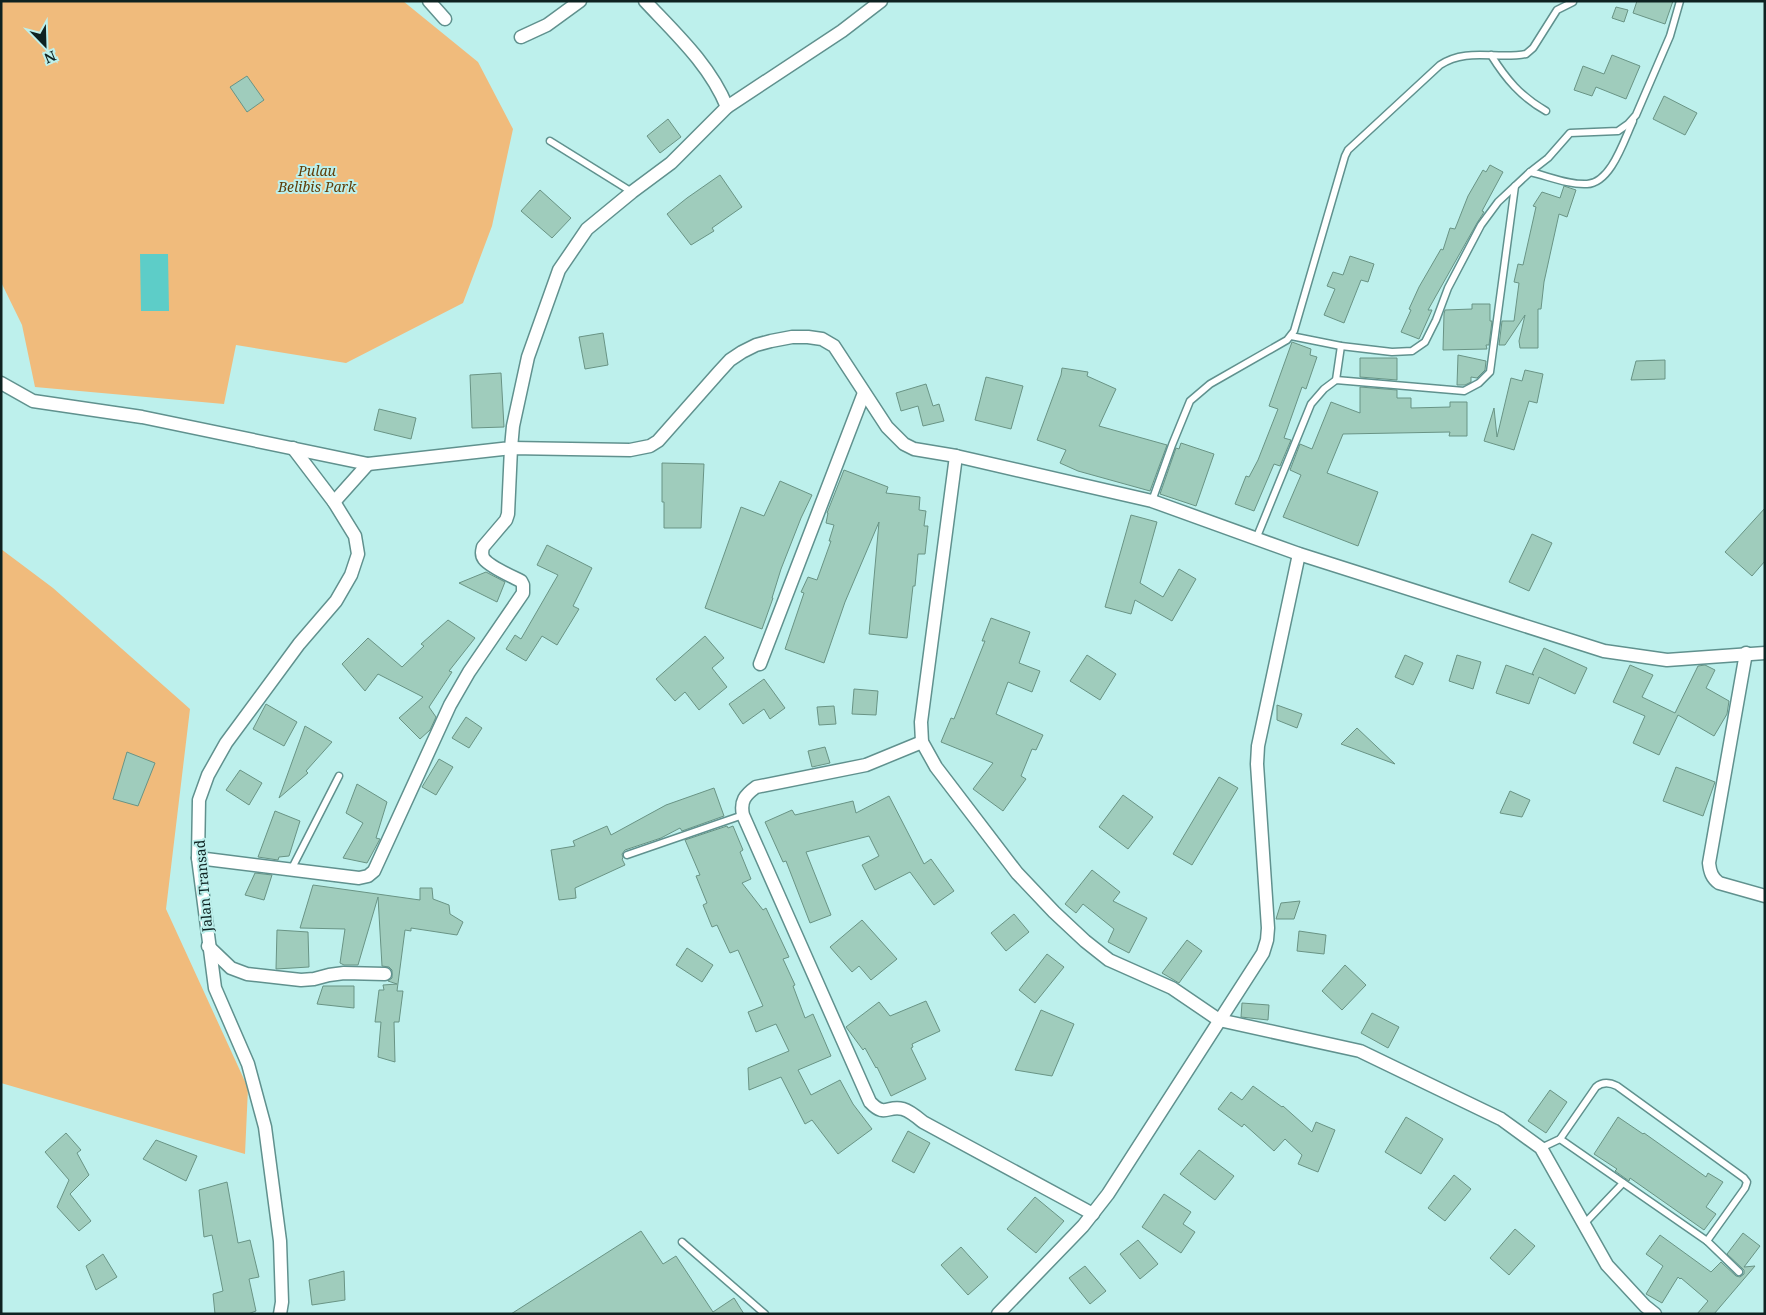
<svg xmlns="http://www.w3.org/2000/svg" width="1766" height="1315" font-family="'Noto Serif',serif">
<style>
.green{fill:#f0bb7c}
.water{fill:#5dcdc8}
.building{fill:#9fccbc;stroke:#699485}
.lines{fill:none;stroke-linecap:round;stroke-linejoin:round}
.lane-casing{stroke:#60918e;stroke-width:9}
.street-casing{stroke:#60918e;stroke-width:15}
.lane{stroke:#fff;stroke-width:6}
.street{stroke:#fff;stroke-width:12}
.labels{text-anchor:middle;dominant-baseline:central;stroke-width:4;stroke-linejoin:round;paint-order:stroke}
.park-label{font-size:14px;font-style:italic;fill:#5f3d08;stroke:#bdf0ec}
.street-label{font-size:14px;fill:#0e2221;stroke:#bdf0ec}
</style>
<rect width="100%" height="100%" fill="#bdf0ec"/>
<g class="green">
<path d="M1 1H403L478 62 513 129 492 226 463 303 346 363 236 345 224 404 35 387 22 325 1 282Z"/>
<path d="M1 549 53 588 190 709 166 909 248 1088 245 1154 1 1083Z"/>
</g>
<path class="water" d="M140 254H168L169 311H141Z"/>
<g class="building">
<path d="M1637 1H1673L1665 24 1633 13Z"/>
<path d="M1616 7 1628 10 1624 22 1612 18Z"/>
<path d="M1612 55 1640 66 1626 99 1596 87 1592 96 1574 90 1583 66 1604 74Z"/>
<path d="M247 76 264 100 247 112 230 87Z"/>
<path d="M1664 96 1697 113 1685 135 1653 119Z"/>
<path d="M668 119 681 137 660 153 647 136Z"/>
<path d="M1490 165 1503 172 1482 211 1484 212 1477 223 1428 310H1432L1419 339 1401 332 1411 310 1409 309 1419 287 1441 249 1443 250 1450 228 1455 229 1468 196 1483 170 1486 172Z"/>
<path d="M720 175 742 207 712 228 714 231 691 245 667 214 687 198Z"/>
<path d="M1564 186 1576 190 1567 217 1559 214 1544 282 1541 309H1538V348H1520L1519 341 1525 315 1505 345H1499L1502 321H1514L1519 283 1514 282 1518 264 1523 265 1536 207 1533 206 1542 192 1560 198Z"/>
<path d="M540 190 571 218 552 238 521 211Z"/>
<path d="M1350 256 1374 264 1368 282 1361 280 1344 323 1324 315 1335 289 1327 286 1333 272 1343 275Z"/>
<path d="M1472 304H1490V321H1492L1489 345H1486L1487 349 1443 350 1444 314 1445 310 1472 309Z"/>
<path d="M603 333 608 365 585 369 579 337Z"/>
<path d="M1292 342 1311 349 1310 355 1317 357 1306 389 1302 387 1284 438 1291 440 1280 466 1274 464 1254 511 1235 504 1246 476 1249 477 1258 460 1278 409 1269 406Z"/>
<path d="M1458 355 1486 361 1485 370 1477 378 1471 377V382L1465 385H1457Z"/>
<path d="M1360 358H1397V380L1360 377Z"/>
<path d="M1665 360V379L1631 380 1636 361Z"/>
<path d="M1062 368 1088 372 1087 376 1116 389 1099 426 1167 445 1150 491 1078 471 1060 463 1066 450 1037 440 1061 375Z"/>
<path d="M1525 370 1543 374 1537 403 1529 401 1514 450 1484 441 1494 408 1497 437 1511 378 1522 381Z"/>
<path d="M501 373 504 427 472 428 470 375Z"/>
<path d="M986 377 1023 386 1011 429 975 420Z"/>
<path d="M926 384 933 406 939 404 944 421 923 426 918 406 901 411 896 393Z"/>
<path d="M1360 387 1397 390V398H1411V408L1450 407V402H1467V436H1449L1450 432 1343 434 1327 473 1378 492 1358 546 1283 517 1301 475 1290 470 1300 444 1312 449 1331 402 1360 413Z"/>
<path d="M379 409 416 418 411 439 374 430Z"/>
<path d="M1181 443 1214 454 1196 506 1160 494 1176 448 1179 449Z"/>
<path d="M662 463 704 464 701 528H664V502H662Z"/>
<path d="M844 470 888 487 886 493 920 497 919 510 926 511 924 526H928L925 554H918L915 586H913L907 638 869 634 879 522 845 602 824 663 785 649 804 593 801 592 808 577 817 580 831 541H829L834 525 826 523 828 513H827Z"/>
<path d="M780 481 812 495 801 518 781 569 772 598H773L762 629 705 608 741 507 764 516Z"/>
<path d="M1765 508V561L1752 576 1725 552Z"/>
<path d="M1131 515 1157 522 1140 583 1163 597 1179 569 1196 579 1172 621 1135 600 1131 614 1105 607Z"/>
<path d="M1532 534 1552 543 1529 591 1509 582Z"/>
<path d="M547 545 592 568 573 606 579 609 557 645 542 636 526 661 506 649 515 635 521 639 558 575 537 565Z"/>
<path d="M486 572 505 582 497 602 459 583Z"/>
<path d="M991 618 1030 632 1019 663 1040 671 1032 692 1008 682 996 714 1043 735 1036 750 1032 749 1021 776 1026 779 1003 811 973 789 993 763 941 742 951 718 954 719 985 641H982Z"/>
<path d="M448 620 475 638 449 671 452 672 429 707 436 717 430 730 420 739 399 718 423 697 378 674 365 691 342 664 368 638 402 667 424 646 421 644Z"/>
<path d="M705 636 724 658 712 668 727 687 699 710 685 692 675 701 656 679Z"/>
<path d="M1544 648 1587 668 1575 694 1539 677 1529 704 1496 693 1506 665 1534 675 1532 674Z"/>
<path d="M1087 655 1116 674 1100 700 1070 681Z"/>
<path d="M1405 655 1423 663 1413 685 1395 677Z"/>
<path d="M1457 655 1481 662 1473 689 1449 681Z"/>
<path d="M1630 665 1653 675 1642 697 1675 713 1698 666 1705 665 1715 670 1706 688 1729 701 1727 714 1714 736 1678 715 1659 755 1633 743 1645 716 1613 702Z"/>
<path d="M764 679 785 708 770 719 764 709 743 724 729 704Z"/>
<path d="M854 689 878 691 876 715 852 714Z"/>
<path d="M266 704 297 722 284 746 253 729Z"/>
<path d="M1277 705 1302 714 1297 728 1277 720Z"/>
<path d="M834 706 836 724 819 725 817 707Z"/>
<path d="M466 717 482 728 469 748 452 738Z"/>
<path d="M305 726 332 742 306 771 308 773 279 798Z"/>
<path d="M1357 728 1395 764 1341 744Z"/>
<path d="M825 747 830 763 812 767 808 751Z"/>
<path d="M127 752 155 763 138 806 113 799Z"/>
<path d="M439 759 453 767 436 795 422 787Z"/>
<path d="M1676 767 1715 782 1703 816 1663 801Z"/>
<path d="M240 770 262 783 249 805 226 790Z"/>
<path d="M1219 777 1238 788 1192 865 1173 854Z"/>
<path d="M357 784 387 802 376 838 380 839 367 863 343 858 363 823 346 813Z"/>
<path d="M714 788 724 816 682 831 680 828 661 838 625 850 622 854 623 858 622 859 625 865 575 888 576 898 559 900 551 850 575 846 573 841 607 826 611 835 666 805Z"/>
<path d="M1510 791 1530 800 1522 817 1500 813Z"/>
<path d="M1123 795 1153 817 1128 849 1099 827Z"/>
<path d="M889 796 924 864 931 859 954 891 934 905 910 872 875 890 862 865 879 856 869 836 806 852 831 915 810 923 786 861 783 862 765 822 792 810 795 815 853 801 856 813Z"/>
<path d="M275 811 300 821 289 856 279 857 278 860 258 857Z"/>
<path d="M727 826 728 828 733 826 743 850 740 852 751 879 742 883 763 910 766 908 789 957 783 959 795 985 793 986 805 1018 813 1014 831 1056 798 1070 811 1095 840 1080 853 1104 872 1129 838 1154 812 1120 805 1124 781 1077 749 1090 748 1068 789 1051 776 1024 756 1032 748 1012 763 1006 738 950 730 953 717 925 712 927 703 905 707 903 696 876 700 875 685 840Z"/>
<path d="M1092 870 1120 892 1113 901 1147 918 1129 953 1108 942 1114 929 1083 904 1076 913 1065 904Z"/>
<path d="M255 873 272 875 264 900 245 895Z"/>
<path d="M313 885 420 900V888H432L433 899 449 905 450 914 463 922 457 935 411 928V931L405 930 397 991H403L399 1022H394L395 1062 378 1057 381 1022H375L379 990H384L383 985 397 984 388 981 392 978V970L389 967 382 966 378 897 358 965H344L340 963 345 929 300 928Z"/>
<path d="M1300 901 1294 919H1276L1281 903Z"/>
<path d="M1014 914 1029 932 1006 951 991 933Z"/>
<path d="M862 920 897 959 871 980 859 966 852 972 830 947Z"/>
<path d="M277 930 308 932 309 967 276 969Z"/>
<path d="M1299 931 1326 935 1324 954 1297 951Z"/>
<path d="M1187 940 1202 951 1179 983 1162 973Z"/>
<path d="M687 948 713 965 702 982 676 965Z"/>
<path d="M1047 954 1064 967 1035 1003 1019 990Z"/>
<path d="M1345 965 1366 985 1342 1010 1322 991Z"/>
<path d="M323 986H354V1008L317 1004Z"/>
<path d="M926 1001 940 1031 912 1044 913 1047 911 1048 926 1079 891 1096 877 1067 876 1068 865 1048 863 1050 846 1027 879 1002 890 1016Z"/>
<path d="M1242 1003 1269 1005 1268 1020 1241 1017Z"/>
<path d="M1041 1010 1074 1024 1052 1076 1015 1070Z"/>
<path d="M1372 1013 1399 1027 1388 1048 1361 1033Z"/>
<path d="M1253 1086 1282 1107 1283 1106 1312 1132 1316 1122 1335 1130 1318 1172 1298 1164 1302 1155 1285 1139 1274 1151 1244 1124 1242 1127 1218 1109 1231 1092 1242 1100Z"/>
<path d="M1550 1090 1567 1102 1546 1133 1528 1121Z"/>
<path d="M1406 1117 1443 1139 1421 1174 1385 1152Z"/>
<path d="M1618 1117 1643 1134 1644 1133 1706 1177 1708 1173 1723 1182 1706 1207 1716 1214 1704 1230 1630 1178 1629 1181 1615 1171 1617 1169 1594 1154Z"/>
<path d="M908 1131 930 1143 914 1173 892 1161Z"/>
<path d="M66 1133 81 1150 77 1153 89 1175 70 1194 91 1221 79 1231 57 1207 69 1180 45 1152Z"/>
<path d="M156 1140 197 1156 186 1181 143 1159Z"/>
<path d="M1199 1150 1234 1176 1215 1200 1180 1174Z"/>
<path d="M1454 1175 1471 1189 1445 1221 1428 1208Z"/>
<path d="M227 1182 238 1243 250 1240 259 1277 249 1279 256 1311 248 1314H215L213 1294 223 1291 212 1235 204 1237 199 1190Z"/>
<path d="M1164 1194 1191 1212 1183 1224 1195 1232 1181 1253 1142 1227Z"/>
<path d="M1035 1197 1064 1221 1036 1253 1007 1229Z"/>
<path d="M1515 1229 1535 1246 1509 1275 1490 1258Z"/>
<path d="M641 1231 663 1264 676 1256 713 1312 734 1298 744 1314H511Z"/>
<path d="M1743 1233 1760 1246 1744 1267 1755 1266 1714 1314H1697L1708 1301 1681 1278 1680 1279 1678 1277 1662 1303 1646 1294 1663 1266 1646 1254 1660 1235 1711 1272 1721 1262 1736 1276 1740 1277 1744 1274V1270L1727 1254Z"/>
<path d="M1138 1240 1158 1264 1140 1279 1120 1254Z"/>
<path d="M961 1247 988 1277 968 1295 941 1265Z"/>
<path d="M103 1254 117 1277 96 1290 86 1266Z"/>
<path d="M1085 1266 1106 1291 1090 1304 1069 1278Z"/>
<path d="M344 1271 345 1300 312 1305 309 1280Z"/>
</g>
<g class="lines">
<g class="lane-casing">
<g id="lane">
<path d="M1491 55C1506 79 1521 97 1546 111"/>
<path d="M550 141 632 192"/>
<path d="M1530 172C1548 176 1568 185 1587 184 1611 183 1624 140 1633 121"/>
<path d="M1291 336 1341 346 1392 352 1412 351 1425 342 1436 320 1448 288 1481 225 1498 202 1530 172 1548 158 1570 133 1618 131 1628 124 1636 115 1670 36 1680 1"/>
<path d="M1336 380 1341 346"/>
<path d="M1152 501 1172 445 1190 401 1210 384 1287 340 1294 331 1345 156 1348 150 1440 65C1467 47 1497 60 1526 54L1533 48 1557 10 1573 2"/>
<path d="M1256 539 1311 404 1324 389 1336 380 1464 391 1479 383 1490 372 1515 186"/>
<path d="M627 855 743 815"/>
<path d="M291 870 339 776"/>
<path d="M1560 1139 1707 1241 1739 1272"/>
<path d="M1541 1148 1560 1139 1596 1087C1602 1082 1609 1082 1617 1086L1744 1178 1747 1182 1745 1188 1707 1241"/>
<path d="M1584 1224 1623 1183"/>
<path d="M682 1242 765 1314"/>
</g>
</g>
<g class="street-casing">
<g id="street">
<path d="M429 1 445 19"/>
<path d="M521 37 547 25 580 1"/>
<path d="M727 107 842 31 881 1"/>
<path d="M1 383 33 401 142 417 368 464 511 448 513 426 528 357 559 270 587 229 632 192 671 163 727 107C710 65 675 33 645 1"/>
<path d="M956 456 921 722 922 742 936 767 1017 873 1054 912 1085 941 1109 960 1172 988 1219 1020 1360 1051 1501 1119 1541 1148 1607 1265 1645 1306 1655 1314"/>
<path d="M334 502 368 464"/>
<path d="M1746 653 1709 863C1710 872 1712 878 1719 883L1765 896"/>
<path d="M760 664 864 393"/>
<path d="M922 742 866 765 756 787C745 795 740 801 743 815L870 1102C885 1118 887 1105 903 1109 910 1111 917 1117 923 1122L1093 1214"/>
<path d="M198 858 359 878 368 876 374 871 450 705 469 672 523 593V585L521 581C511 576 490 567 484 559 481 555 482 551 483 547L506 520 508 514 511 448 630 450 650 446 658 441 719 372 730 360 742 352 756 345 771 341 792 337H808L822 339 834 346 887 427 904 444 914 449 956 456 1152 501 1299 554 1604 651 1667 660 1765 653"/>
<path d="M208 946 231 968 247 974 301 980 314 979 329 975 344 973 385 974"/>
<path d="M280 1314 282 1302 280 1241 265 1127 248 1064 215 988 198 858 199 800 208 775 226 743 299 644 336 601 351 575 358 554 355 536 334 502 293 448"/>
<path d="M998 1314 1083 1226 1108 1194 1263 953 1267 940 1268 928 1257 764 1258 746 1299 554"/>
</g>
</g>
<use href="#lane" class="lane"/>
<use href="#street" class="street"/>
</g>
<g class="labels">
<g class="park-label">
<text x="317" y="170">Pulau<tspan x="317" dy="16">Belibis Park</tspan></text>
</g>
<g class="street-label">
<text transform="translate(203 886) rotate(-95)">Jalan Transad</text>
</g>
</g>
<rect width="1766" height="1315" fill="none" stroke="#0e2221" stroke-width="5"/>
<g transform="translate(45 45) rotate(157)" stroke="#bdf0ec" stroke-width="4" paint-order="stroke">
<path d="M0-4L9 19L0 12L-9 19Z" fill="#0e2221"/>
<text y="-8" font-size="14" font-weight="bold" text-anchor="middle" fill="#0e2221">N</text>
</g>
</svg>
